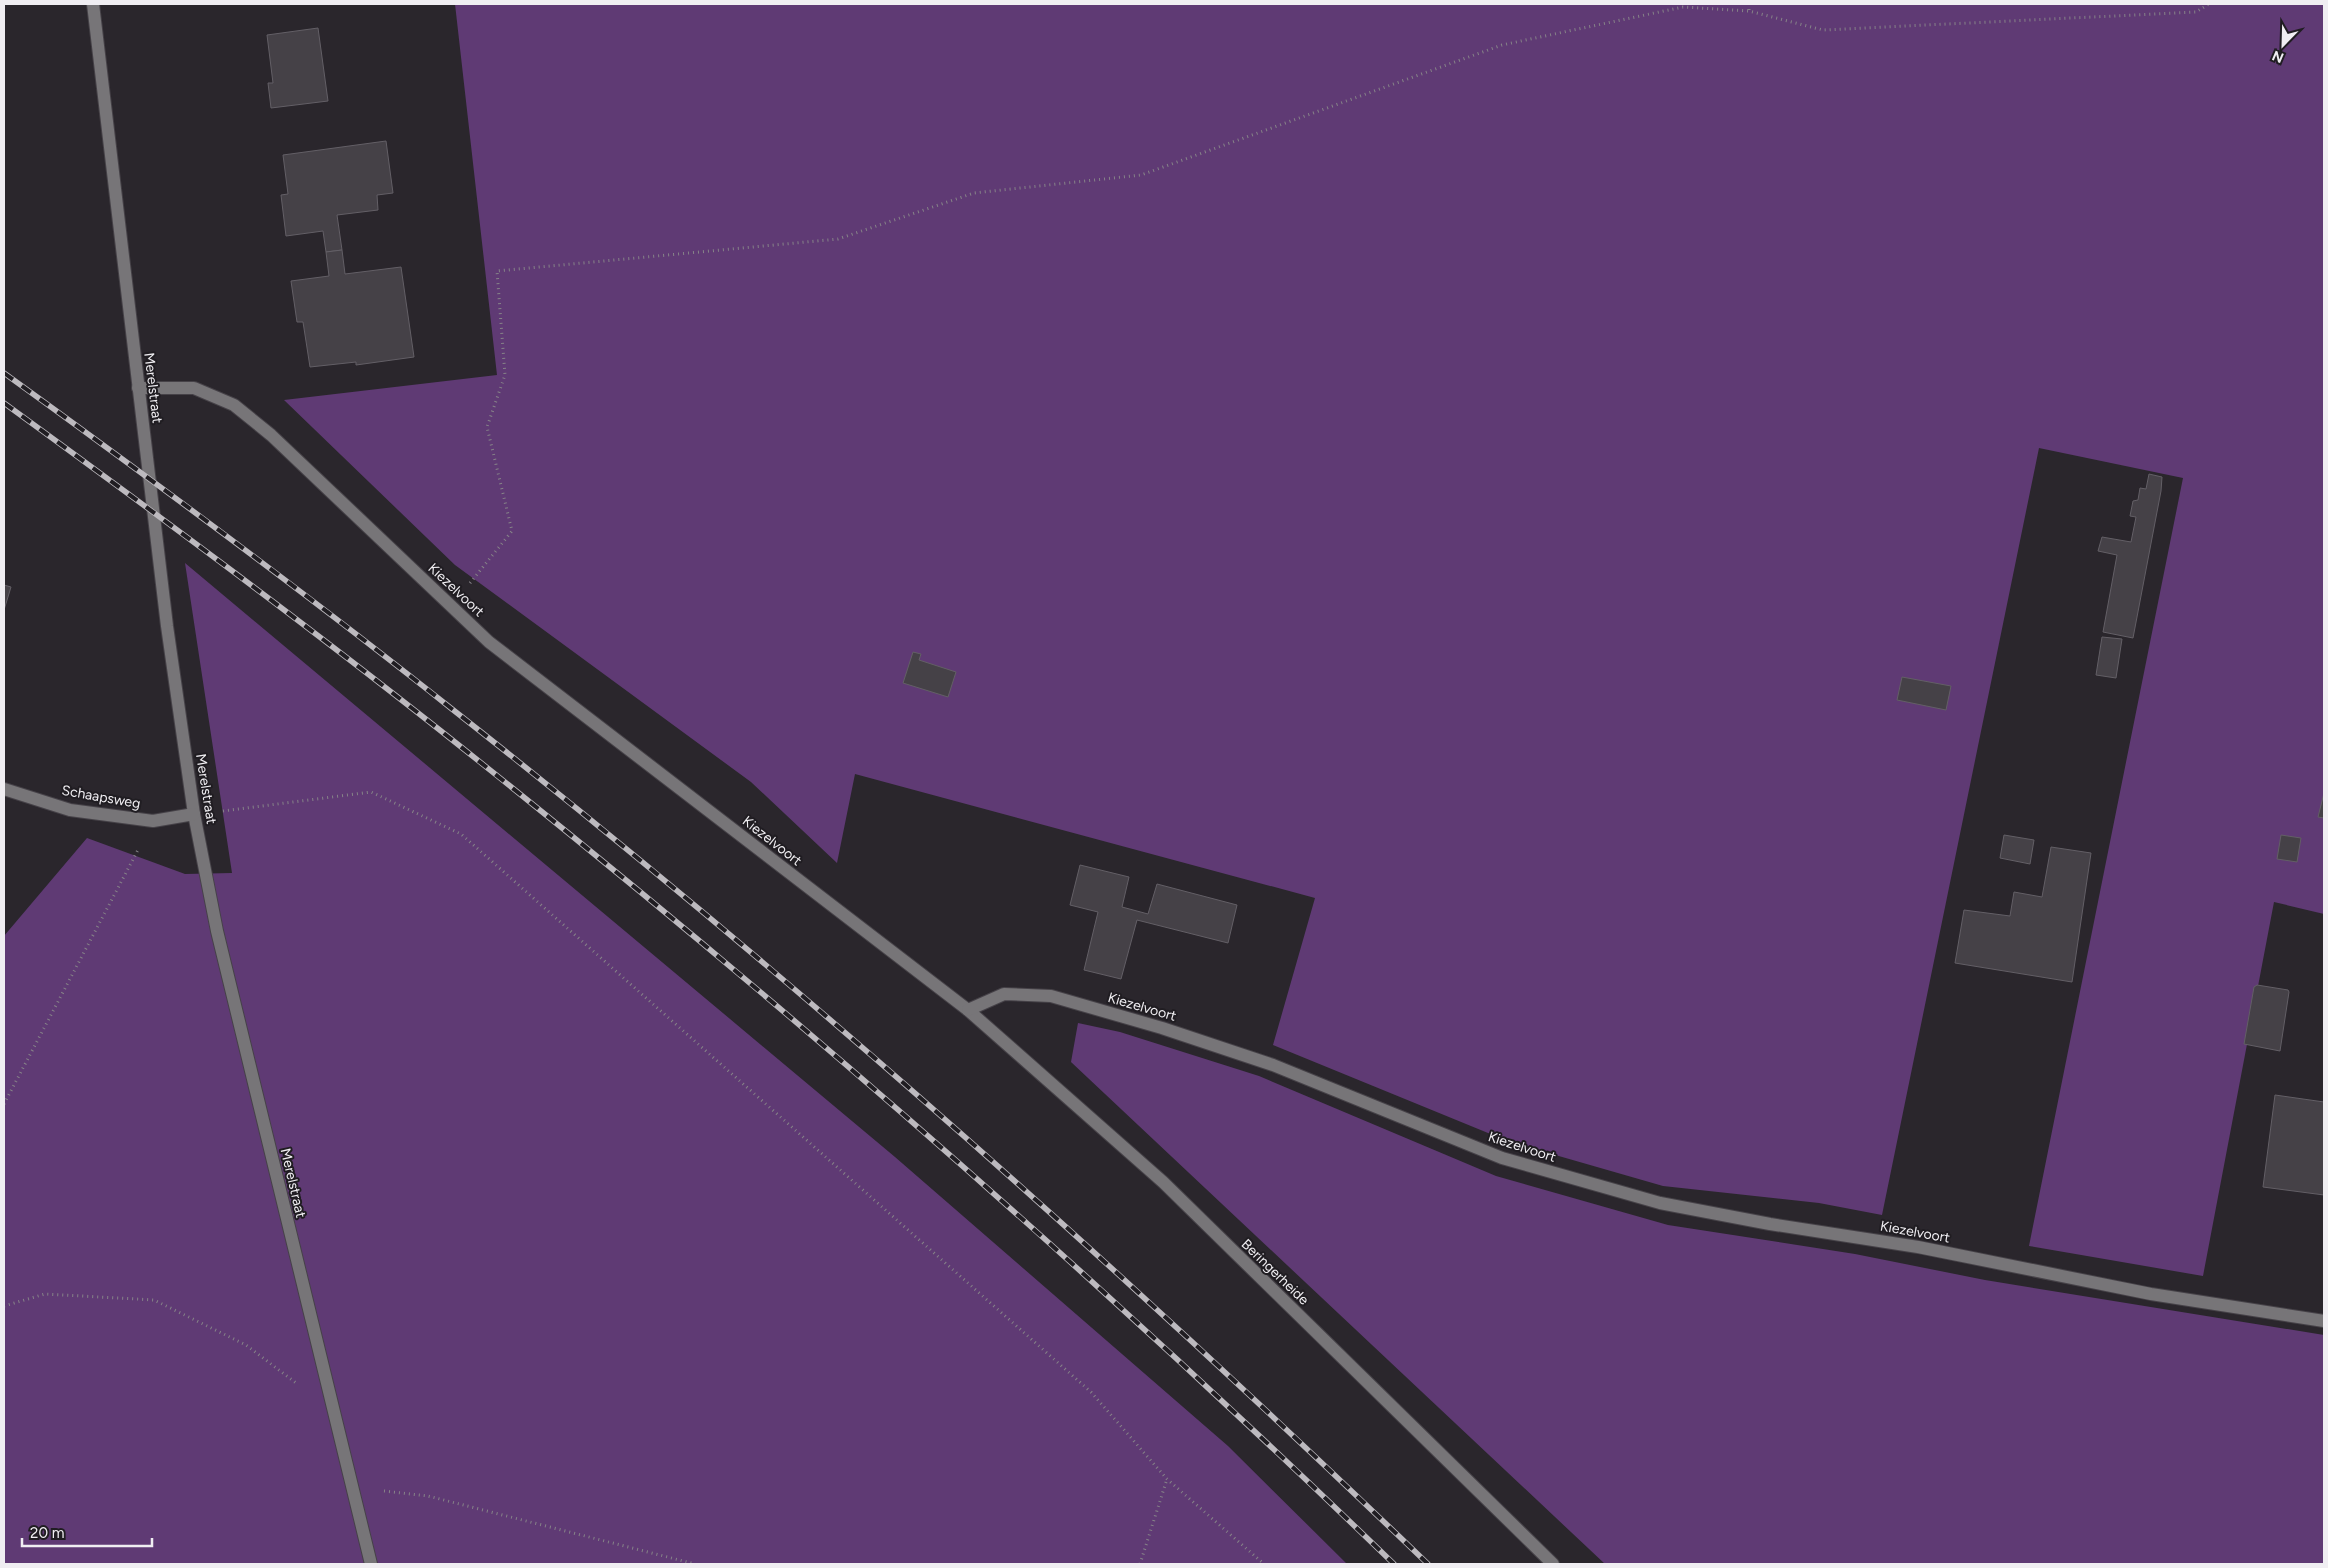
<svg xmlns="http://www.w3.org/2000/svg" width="2328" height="1568" font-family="Figtree,sans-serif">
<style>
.green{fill:#5f3a74}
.building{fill:#454147;stroke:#635f66}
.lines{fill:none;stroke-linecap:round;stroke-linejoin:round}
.minor-casing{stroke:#464248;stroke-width:14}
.path{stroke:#868388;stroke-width:3;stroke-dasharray:1 4;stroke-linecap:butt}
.minor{stroke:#777578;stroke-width:12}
.rail-casing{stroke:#bdbabf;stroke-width:5.5}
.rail{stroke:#201d22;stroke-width:4;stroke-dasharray:11;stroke-linecap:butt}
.labels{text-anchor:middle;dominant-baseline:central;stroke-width:4;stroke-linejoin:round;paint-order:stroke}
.street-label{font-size:14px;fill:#f0eef2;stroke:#201d22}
</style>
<rect width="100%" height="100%" fill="#2a262c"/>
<g class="green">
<path d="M455 4H2324V914L2274 902 2203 1276 2029 1246 2183 478 2039 448 1882 1215 1819 1203 1663 1186 1510 1142 1273 1045 1315 898 855 774 837 863 751 782 455 565 284 400 497 375Z"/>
<path d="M185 563 895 1157 1228 1446 1347 1564H4V936L87 838 185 874 232 873Z"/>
<path d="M1078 1023 1120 1032 1259 1076 1496 1176 1668 1225 1855 1254 1985 1280 2324 1335V1564H1605L1071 1062Z"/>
</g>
<g class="building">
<path d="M318 28 328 101 271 108 268 83H273L267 35Z"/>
<path d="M386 141 393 193 377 195 378 210 337 215 342 250 326 252 323 231 286 236 281 195 288 194 283 155Z"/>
<path d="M342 250 345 274 401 267 414 357 356 365V362L310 367 303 322H297L291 281 329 276 326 252Z"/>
<path d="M2149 474 2162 477 2161 491 2133 638 2103 632 2117 555 2098 551 2102 537 2131 542 2136 517 2130 516 2133 501 2138 500 2140 488 2146 489Z"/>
<path d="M4 585 11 587 4 610Z"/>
<path d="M2102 637 2122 639 2116 678 2096 675Z"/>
<path d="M913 652 921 654 919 660 956 672 948 697 903 683Z"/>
<path d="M1902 677 1951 686 1946 710 1897 700Z"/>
<path d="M2324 793V818L2318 817Z"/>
<path d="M2004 835 2034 840 2030 864 2000 858Z"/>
<path d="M2281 835 2301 838 2297 862 2277 859Z"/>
<path d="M2051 847 2091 853 2072 982 1955 963 1964 910 2010 916 2014 892 2042 897Z"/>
<path d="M1080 865 1129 877 1122 907 1148 914 1157 884 1237 905 1228 943 1137 920 1121 979 1084 970 1098 912 1070 905Z"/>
<path d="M2257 985 2288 990 2289 992 2280 1051 2244 1044 2254 987Z"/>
<path d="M2275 1095 2324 1102V1195L2263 1187Z"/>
</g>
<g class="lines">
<g class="minor-casing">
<g id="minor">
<path d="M93 4 167 626 194 814 217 931 371 1564"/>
<path d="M138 388H194L234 405 271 435 489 642 968 1010 1163 1182 1553 1564"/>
<path d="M4 789 70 810 153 821 194 814"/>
<path d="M968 1010 1004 994 1051 996 1162 1028 1273 1065 1502 1158 1660 1203 1770 1224 1918 1247 2151 1294 2324 1321"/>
</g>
</g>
<g class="path">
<path d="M1749 4V11"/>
<path d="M470 583 512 531 487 427 505 375 497 271 838 239 974 193 1141 175 1502 45 1683 7 1749 11 1823 30 2196 12 2209 4"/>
<path d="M223 811 371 792 461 834 1091 1392 1167 1479 1264 1564"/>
<path d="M4 1104 139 848"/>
<path d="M4 1306 45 1294 154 1300 246 1345 296 1383"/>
<path d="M384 1491 428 1496 695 1564"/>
<path d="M1140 1564 1167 1479"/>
</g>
<use href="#minor" class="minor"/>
<g class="rail-casing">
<g id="rail">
<path d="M4 373C155 482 306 593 452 709 792 976 1117 1265 1428 1564"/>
<path d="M4 403C151 510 298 618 441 731 772 993 1091 1271 1394 1564"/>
</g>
</g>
<use href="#rail" class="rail"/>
</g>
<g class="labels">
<g class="street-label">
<text transform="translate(153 388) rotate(83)">Merelstraat</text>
<text transform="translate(456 590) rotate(43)">Kiezelvoort</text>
<text transform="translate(206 789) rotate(81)">Merelstraat</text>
<text transform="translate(101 797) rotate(10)">Schaapsweg</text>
<text transform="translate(772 841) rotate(38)">Kiezelvoort</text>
<text transform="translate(1142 1007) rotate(16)">Kiezelvoort</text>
<text transform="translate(1522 1147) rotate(18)">Kiezelvoort</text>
<text transform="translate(293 1183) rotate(77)">Merelstraat</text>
<text transform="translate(1915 1232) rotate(10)">Kiezelvoort</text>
<text transform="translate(1275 1272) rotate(44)">Beringerheide</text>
</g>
</g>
<rect width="2328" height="1568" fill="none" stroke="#f0eef2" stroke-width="10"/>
<g transform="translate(2283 45) rotate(203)" stroke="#201d22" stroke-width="4" paint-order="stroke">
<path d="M0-4L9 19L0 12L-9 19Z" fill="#f0eef2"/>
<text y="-8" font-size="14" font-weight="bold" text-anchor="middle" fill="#f0eef2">N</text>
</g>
<path d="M22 1538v8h130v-8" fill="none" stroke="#f0eef2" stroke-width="2.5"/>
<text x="30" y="1538" font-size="15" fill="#f0eef2" stroke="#201d22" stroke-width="4" paint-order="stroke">20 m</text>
</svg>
